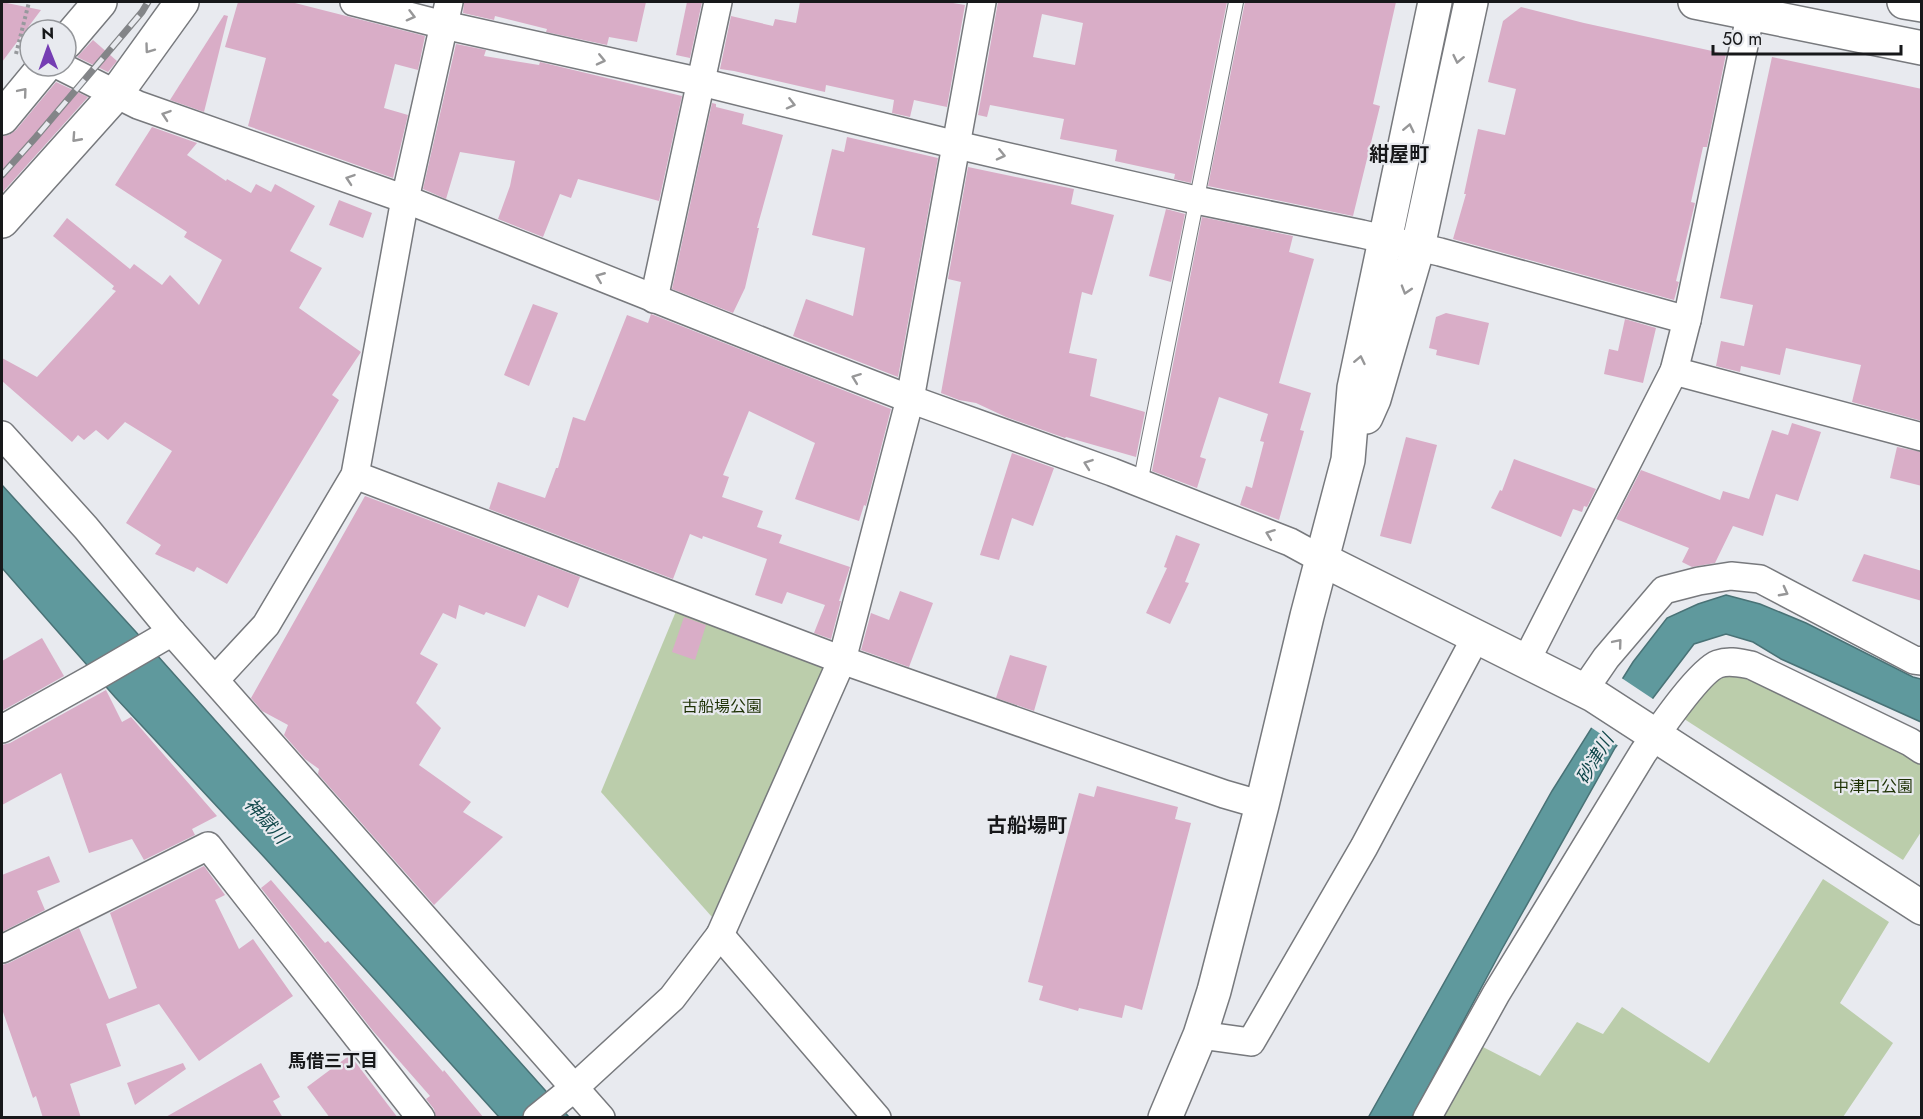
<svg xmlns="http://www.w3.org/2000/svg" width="1923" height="1119" font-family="Jost,'Noto Sans JP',sans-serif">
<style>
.green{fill:#bbcdab}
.water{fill:#5f999d;stroke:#497276;stroke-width:1.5}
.pier{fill:#e8eaef}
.building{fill:#d9adc7;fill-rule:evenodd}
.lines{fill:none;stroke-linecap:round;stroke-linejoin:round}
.service-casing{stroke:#77797d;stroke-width:16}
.minor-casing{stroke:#77797d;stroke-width:30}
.tertiary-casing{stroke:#77797d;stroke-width:36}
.path{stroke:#97999d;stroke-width:4;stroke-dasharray:3 3;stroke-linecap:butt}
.service{stroke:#fff;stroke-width:14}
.minor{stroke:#fff;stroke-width:27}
.tertiary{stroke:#fff;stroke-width:33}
.rail-casing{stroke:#838588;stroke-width:7}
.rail{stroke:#e8eaef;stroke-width:4.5;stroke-dasharray:14;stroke-linecap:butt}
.oneway{stroke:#979798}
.labels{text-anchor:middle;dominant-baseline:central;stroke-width:4.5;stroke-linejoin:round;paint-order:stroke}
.park-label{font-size:16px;fill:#1e3205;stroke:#e8eaef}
.water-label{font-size:18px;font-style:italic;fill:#11484b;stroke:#e8eaef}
.neighbourhood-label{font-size:18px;font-weight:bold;fill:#17181a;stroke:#e8eaef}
.quarter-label{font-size:20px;font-weight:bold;fill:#17181a;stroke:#e8eaef}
</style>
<rect width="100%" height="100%" fill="#e8eaef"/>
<g class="green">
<path d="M679 604 826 667 712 917 601 792Z"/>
<path d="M1733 669 1921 762V832L1903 860 1678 715 1716 671Z"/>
<path d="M1823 879 1889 922 1840 1003 1893 1043 1843 1117 1441 1118 1481 1046 1540 1076 1577 1022 1603 1034 1622 1007 1709 1063Z"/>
</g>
<g class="water">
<path d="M2 485 156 654 569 1117H499L265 858 115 697 2 568Z"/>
<path d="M1726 595 1760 604 1806 623 1913 677 1921 679V722L1781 659 1753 642 1726 634 1694 644 1615 748 1502 949 1412 1117 1368 1118 1552 791 1633 662 1667 618 1698 604Z"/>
</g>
<path class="pier" d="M1620 677 1656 701 1620 747 1589 726Z"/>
<g class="building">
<path d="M2 2 41 10 2 62Z"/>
<path d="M238 2H291L425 36 418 70 395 64 384 108 408 115 393 178 248 126 266 58 225 47Z"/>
<path d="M464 2H646L637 42 609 37 607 45 546 32 547 29 495 16 494 20 463 13Z"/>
<path d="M687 2H702L690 58 676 55Z"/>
<path d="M800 2H947L965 5 947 107 914 100 910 117 892 113 894 100 826 85 825 92 734 71 720 69 731 16 773 26 775 19 796 23Z"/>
<path d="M998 2H1227L1191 183 1174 179 1175 174 1115 161 1117 150 1060 139 1064 119 990 105 987 117 978 115ZM1042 14 1083 23 1075 65 1033 57Z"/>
<path d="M1245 2H1396L1373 104 1380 106 1353 216 1208 186Z"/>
<path d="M1521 7 1584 23 1726 54 1707 147H1703L1691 202 1695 203 1676 281 1679 282 1674 300 1453 239 1466 194H1464L1478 129 1505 135 1516 89 1488 82 1503 21Z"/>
<path d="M224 15 228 16 204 112 170 100Z"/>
<path d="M93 40 117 61 108 72 77 57Z"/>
<path d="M456 44 486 50 484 56 539 65 540 62 682 96 659 201 578 179 571 198 560 194 543 237 498 219 510 186 515 161 460 152 446 199 423 189Z"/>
<path d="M1772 57 1922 89V421L1852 402 1861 365 1786 348 1780 375 1741 366 1740 372 1716 366 1721 341 1744 346 1753 305 1720 298Z"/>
<path d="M56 82 88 97 2 193V136L9 135 16 130Z"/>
<path d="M712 103 716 104V107L744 114 742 124 783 135 757 228H759L745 288 733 313 672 289Z"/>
<path d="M152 127 197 143 187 155 226 181 227 179 251 193 256 184 271 192 275 184 315 206 290 251 322 268 299 308 361 352 332 395 339 400 227 584 197 567 194 572 155 554 161 545 126 523 172 451 125 422 108 440 96 430 84 440 78 435 72 442 2 381V358L37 377 116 291 112 289 114 286 53 236 67 218 130 269 134 264 162 285 170 275 199 305 222 260 184 237 187 232 115 185Z"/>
<path d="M847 137 938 158 898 377 793 336 806 299 853 316 865 248 812 235 832 149 844 152Z"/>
<path d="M968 167 1074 189 1071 204 1114 215 1092 295 1082 292 1069 353 1097 359 1090 396 1145 412 1136 457 1066 437 1065 438 1006 417 976 403 959 400 941 393 961 282 948 279Z"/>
<path d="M339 200 372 213 363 238 329 225Z"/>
<path d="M1166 209 1185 214 1171 282 1149 276Z"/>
<path d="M1202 217 1293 236 1289 252 1314 259 1279 383 1311 393 1300 430 1304 431 1279 520 1240 505 1246 486 1252 488 1264 442 1260 441 1268 414 1265 413 1219 397 1200 457 1206 459 1197 488 1152 471Z"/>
<path d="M533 304 558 313 529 386 504 375Z"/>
<path d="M1446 313 1489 323 1479 365 1436 355 1437 350 1429 348 1436 317Z"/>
<path d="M651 314 891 409 866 506 864 505 859 521 795 499 815 443 749 411 723 475 729 477 722 497 763 511 757 527 782 535 779 543 850 567 839 601H841L831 639 814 633 825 605 787 592 782 604 755 595 767 559 703 536 702 539 690 534 673 579 489 509 498 482 545 498 556 468H558L573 417 585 421 627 315 648 323Z"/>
<path d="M1625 319 1656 328 1643 383 1604 374 1609 349 1618 351Z"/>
<path d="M1792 423 1821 432 1798 501 1776 494 1763 536 1733 526 1715 563 1692 567 1682 562 1689 548 1616 519 1641 470 1720 500 1723 491 1749 499 1772 430 1788 435Z"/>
<path d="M1406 437 1437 445 1411 544 1380 536Z"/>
<path d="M1897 447 1922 452V486L1890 478Z"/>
<path d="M1012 453 1054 468 1033 526 1012 518 999 560 980 555Z"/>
<path d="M1514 459 1596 489 1587 507 1584 506 1582 512 1573 509 1561 537 1491 508 1500 490 1502 491Z"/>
<path d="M365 496 580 577 568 608 538 595 525 627 486 612 484 615 459 605 456 619 443 613 420 654 438 664 416 703 441 728 419 765 471 802 463 812 503 837 434 905 318 774 319 769 305 759 284 735 288 725 262 711 251 698Z"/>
<path d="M1176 535 1200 544 1185 582 1189 583 1170 624 1146 613 1167 568 1164 567Z"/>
<path d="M1864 554 1922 571V601L1852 581Z"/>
<path d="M900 591 933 603 909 667 861 650 871 613 889 620Z"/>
<path d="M684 617 706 625 695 660 672 652Z"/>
<path d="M42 638 64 676 2 711V661Z"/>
<path d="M1010 655 1047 666 1034 711 996 698Z"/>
<path d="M106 690 122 722 131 717 217 816 192 829 195 835 144 860 132 839 89 853 61 773 2 805V745L10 743Z"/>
<path d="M1097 786 1178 807 1175 819 1191 823 1142 1010 1125 1005 1122 1018 1079 1008 1078 1011 1039 1000 1043 986 1028 982 1079 793 1094 797Z"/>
<path d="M49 856 60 882 37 891 45 910 2 932V875Z"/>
<path d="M204 866 225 895 215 900 239 949 253 939 293 996 199 1061 159 1004 106 1024 121 1066 70 1084 81 1118H43L36 1096 33 1098 2 1009V965L9 963 79 928 109 999 137 988 110 913Z"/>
<path d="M271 880 325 943 328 941 443 1072 444 1070 484 1118H436L434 1109 426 1099 430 1096 373 1031 261 888Z"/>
<path d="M350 1055 398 1118H330L307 1087Z"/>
<path d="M183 1063 186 1069 135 1105 127 1083Z"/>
<path d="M261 1063 280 1097 273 1101 283 1118H164Z"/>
</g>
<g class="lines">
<g class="service-casing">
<path id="service" d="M1140 484 1236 2"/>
</g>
<g class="minor-casing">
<g id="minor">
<path d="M354 2 444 25 701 82 957 145 1196 200 1362 234 1440 252 1687 320"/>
<path d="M60 66 138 105 405 199 789 352 910 399 1112 472 1290 542 1323 560"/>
<path d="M654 299 718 2"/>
<path d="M1674 371 1922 437"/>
<path d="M2 435 86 528 172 632 601 1118"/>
<path d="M355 475 842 660 1224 794 1262 805"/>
<path d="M1526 661 1674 371 1687 320 1753 2"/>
<path d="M215 680 266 625 355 475 405 199 449 2"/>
<path d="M1584 690 1606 658 1664 590 1699 581 1731 576 1760 579 1914 660 1922 661"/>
<path d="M2 729 93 678 172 632"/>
<path d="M720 935 877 1118"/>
<path d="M2 949 208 846 421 1118"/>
<path d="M1200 1035 1251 1042 1364 847 1476 637"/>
<path d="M537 1118 574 1088 672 998 720 935 842 660 910 399 982 2"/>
<path d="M1427 1118 1496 994 1643 753C1657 733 1699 671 1718 664 1729 660 1740 663 1751 665L1910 742 1922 750"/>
</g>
</g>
<g class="tertiary-casing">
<g id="tertiary">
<path d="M1695 2 1922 48"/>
<path d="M1904 2 1922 5"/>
<path d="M66 42 100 2"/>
<path d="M2 118 45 66"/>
<path d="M2 221 115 95 182 2"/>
<path d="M1366 417 1374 399 1418 247 1471 2"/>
<path d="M1323 560 1593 695 1922 908"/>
<path d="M1165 1118 1200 1035 1214 991 1262 805 1307 616 1348 460 1354 388 1435 2"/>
</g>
</g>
<path class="path" d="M16 54 29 2"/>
<use href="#service" class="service"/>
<use href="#minor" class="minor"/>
<use href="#tertiary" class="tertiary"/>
<g class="rail-casing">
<path id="rail" d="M2 175 36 137 142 12 148 2"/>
</g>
<use href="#rail" class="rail"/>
</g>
<defs><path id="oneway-chevron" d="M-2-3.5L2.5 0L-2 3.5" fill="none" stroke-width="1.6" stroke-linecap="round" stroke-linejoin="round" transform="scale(1.5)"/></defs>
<g class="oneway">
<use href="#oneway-chevron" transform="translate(411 16) rotate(15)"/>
<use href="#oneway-chevron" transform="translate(149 49) rotate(126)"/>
<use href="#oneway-chevron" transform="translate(1458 59) rotate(102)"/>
<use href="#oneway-chevron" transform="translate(601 60) rotate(13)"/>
<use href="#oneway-chevron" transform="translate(23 92) rotate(-50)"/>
<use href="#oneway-chevron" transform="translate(791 104) rotate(14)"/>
<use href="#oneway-chevron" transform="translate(166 115) rotate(-161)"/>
<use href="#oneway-chevron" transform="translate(1409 128) rotate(-78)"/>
<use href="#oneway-chevron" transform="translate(76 138) rotate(132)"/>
<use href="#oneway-chevron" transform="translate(1001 155) rotate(13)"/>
<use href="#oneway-chevron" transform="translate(350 179) rotate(-161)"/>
<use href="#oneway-chevron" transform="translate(600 277) rotate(-158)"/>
<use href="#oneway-chevron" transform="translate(1406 290) rotate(107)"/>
<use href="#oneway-chevron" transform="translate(1360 360) rotate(-78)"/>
<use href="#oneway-chevron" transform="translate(856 378) rotate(-159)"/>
<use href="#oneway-chevron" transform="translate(1088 464) rotate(-160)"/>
<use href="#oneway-chevron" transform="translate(1270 534) rotate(-159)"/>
<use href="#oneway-chevron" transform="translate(1784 592) rotate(28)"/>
<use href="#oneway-chevron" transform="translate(1618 643) rotate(-50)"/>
</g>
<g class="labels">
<g class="park-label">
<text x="722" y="706">古船場公園</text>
<text x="1873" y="786">中津口公園</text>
</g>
<g class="water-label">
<text transform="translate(1595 759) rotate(-59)">砂津川</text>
<text transform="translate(266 821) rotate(48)">神獄川</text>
</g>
<g class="neighbourhood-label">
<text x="333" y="1061">馬借三丁目</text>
</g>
<g class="quarter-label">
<text x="1399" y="154">紺屋町</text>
<text x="1027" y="825">古船場町</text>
</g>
</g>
<rect width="1923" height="1119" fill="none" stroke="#17181a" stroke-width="6"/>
<g transform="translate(48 48) rotate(359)"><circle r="28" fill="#e8eaef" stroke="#94969a" stroke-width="1.5"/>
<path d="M0-4.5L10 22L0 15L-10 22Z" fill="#753db3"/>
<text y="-9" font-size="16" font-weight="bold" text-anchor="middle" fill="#17181a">N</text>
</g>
<path d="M1713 45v9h188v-9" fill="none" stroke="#17181a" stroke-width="3"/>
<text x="1722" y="45" font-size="18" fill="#17181a" stroke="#e8eaef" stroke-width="4.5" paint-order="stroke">50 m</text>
</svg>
